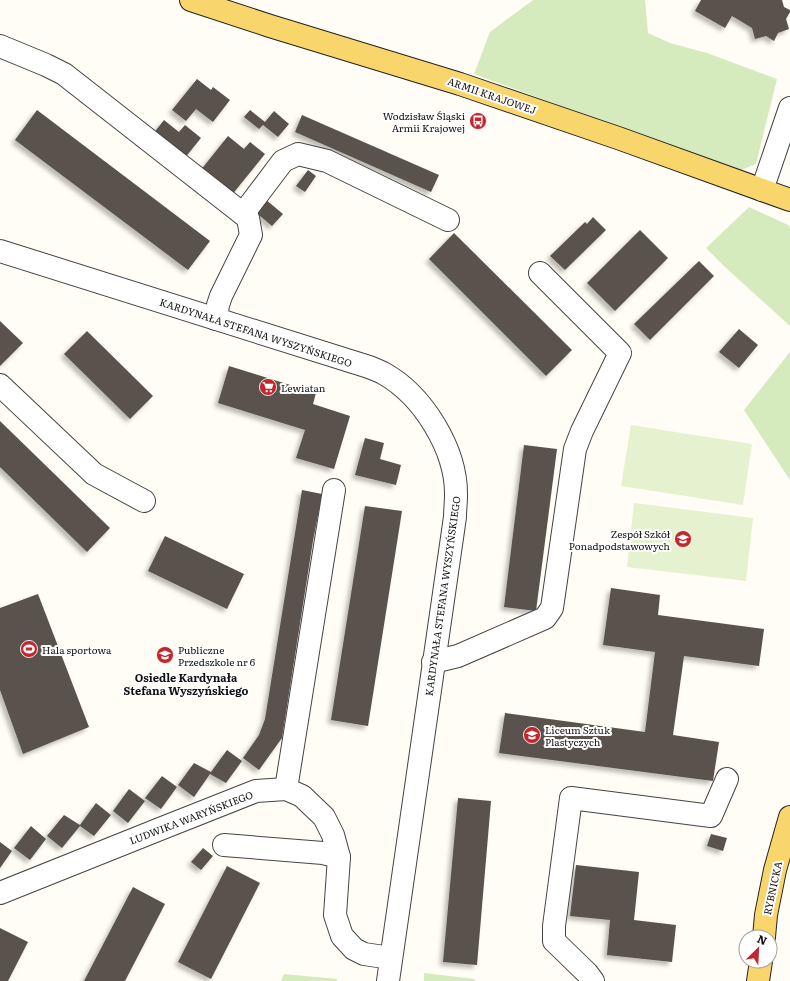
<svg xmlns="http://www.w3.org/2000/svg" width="790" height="981" font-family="Literata,serif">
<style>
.green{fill:#d5ebbd}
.pitch{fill:#e6f2cf}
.building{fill:#5a524d;filter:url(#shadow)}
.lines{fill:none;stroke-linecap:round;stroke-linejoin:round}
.minor-casing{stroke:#444;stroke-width:24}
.major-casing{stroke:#222;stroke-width:24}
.minor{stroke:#fff;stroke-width:22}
.major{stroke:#f9d66b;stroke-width:22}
.labels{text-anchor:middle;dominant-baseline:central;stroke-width:4;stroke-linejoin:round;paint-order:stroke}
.street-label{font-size:10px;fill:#111;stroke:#fff}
.poi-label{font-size:10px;fill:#111;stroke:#fff;text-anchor:start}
.neighbourhood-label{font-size:11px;font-weight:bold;fill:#111;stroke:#fff}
</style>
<defs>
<filter id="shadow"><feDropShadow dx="-3.5" dy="3.5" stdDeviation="2" flood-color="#0004"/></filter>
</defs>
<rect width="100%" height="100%" fill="#fffdf5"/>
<g class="green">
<path d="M533 0H645L648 33 670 43 707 53 777 79 756 164 739 171 474 74 490 32Z"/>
<path d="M749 207 788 225 790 228V326L725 267 706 248Z"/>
<path d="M790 352V480L744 410Z"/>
<path d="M424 973 475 979V981H424Z"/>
<path d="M284 974 337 979V981H281Z"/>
</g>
<g class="pitch">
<path d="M631 425 752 444 743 505 621 486Z"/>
<path d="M634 503 753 518 746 581 627 567Z"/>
</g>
<g class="building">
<path d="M701 0H782L784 7 790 10V12L786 19 789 29 778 33 774 41 766 36 755 39 752 28 732 16 725 28 695 11Z"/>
<path d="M197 79 211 90 213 87 230 100 213 122 196 109 186 121 172 110Z"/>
<path d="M37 110 210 241 188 270 15 140Z"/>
<path d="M250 110 265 122 274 111 289 124 278 137 263 125 259 129 244 117Z"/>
<path d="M302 115 439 175 431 192 295 132Z"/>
<path d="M164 120 179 132 185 125 201 138 184 159 153 134Z"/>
<path d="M228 136 244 149 250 142 265 154 231 196 200 171Z"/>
<path d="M308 170 316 176 305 192 296 186Z"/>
<path d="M265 199 283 214 272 226 254 211Z"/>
<path d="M593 217 606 230 565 270 550 256 585 222 587 224Z"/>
<path d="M640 230 668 258 615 311 587 283Z"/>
<path d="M454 233 572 350 546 376 429 259Z"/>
<path d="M699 261 714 276 650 340 634 324Z"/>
<path d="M0 321 23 343 0 366Z"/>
<path d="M739 329 758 345 739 368 719 352Z"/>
<path d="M87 331 153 396 130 419 64 354Z"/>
<path d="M229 366 316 393 313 404 350 416 334 469 296 458 305 430 218 403Z"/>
<path d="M0 421 110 528 87 552 0 467Z"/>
<path d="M365 438 384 443 380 459 401 465 396 485 355 475Z"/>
<path d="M524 445 557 449 536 611 504 607Z"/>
<path d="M302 490 322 494 313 541 282 738 259 770 243 758 259 735 265 719Z"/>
<path d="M365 506 402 511 368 726 331 720Z"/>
<path d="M165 536 244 574 227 609 148 571Z"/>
<path d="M611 588 660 595 658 615 764 629 759 666 684 656 673 735 719 742 713 781 499 753 505 713 645 732 655 652 603 645Z"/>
<path d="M38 594 89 727 23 754 0 690V608Z"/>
<path d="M227 750 242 761 226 783 210 774 194 797 178 785 194 763 211 772Z"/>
<path d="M162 776 177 787 161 809 145 798Z"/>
<path d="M129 789 145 801 128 823 113 811Z"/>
<path d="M458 798 491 801 477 965 443 962Z"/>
<path d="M96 803 111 815 94 836 80 826 62 848 47 836 64 815 80 825Z"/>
<path d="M31 826 46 839 30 860 14 848Z"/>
<path d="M711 834 727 838 723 851 707 846Z"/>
<path d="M0 842 12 851 0 868Z"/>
<path d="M203 848 213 856 201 870 191 862Z"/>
<path d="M576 865 639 872 634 920 676 925 672 962 607 955 610 920 570 916Z"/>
<path d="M227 866 260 883 211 979 178 962Z"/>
<path d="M133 887 165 904 125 981H84Z"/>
<path d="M0 928 28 942 8 981H0Z"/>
</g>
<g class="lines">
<g class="minor-casing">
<g id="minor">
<path d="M0 46 46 65 64 74 248 218 251 235 221 296 218 305 216 319"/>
<path d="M762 190 790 108"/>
<path d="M243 214 283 161 298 154 327 161 448 220"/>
<path d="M0 251 369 367C374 369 379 371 383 373 423 395 457 450 456 496 456 503 455 510 455 517L388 981"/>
<path d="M0 385 94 474 144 501"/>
<path d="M433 662 458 656 545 618 552 608 575 449 582 431 620 353 540 273"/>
<path d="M286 789 334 490"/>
<path d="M224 845 323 853 339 857"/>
<path d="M0 893 165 827 256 791 286 789 302 796 324 817 333 835 339 857 335 915 342 936 354 949 364 954 391 958"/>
<path d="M593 981 587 973 554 941V926L571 798 711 816 727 779"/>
</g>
</g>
<g class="major-casing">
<g id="major">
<path d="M191 0 270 26 460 84 618 138 790 200"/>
<path d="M764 937 766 915 775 870 790 817"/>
<path d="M758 981 761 961"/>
</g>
</g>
<use href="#minor" class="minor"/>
<use href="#major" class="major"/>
</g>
<defs>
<g id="bus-disc" transform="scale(0.9)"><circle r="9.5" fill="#c4262e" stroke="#fff"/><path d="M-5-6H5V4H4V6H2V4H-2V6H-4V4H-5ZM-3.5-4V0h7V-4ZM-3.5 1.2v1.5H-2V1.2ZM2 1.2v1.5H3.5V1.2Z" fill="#fff"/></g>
<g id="supermarket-disc" transform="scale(0.9)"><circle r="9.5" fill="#c4262e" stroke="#fff"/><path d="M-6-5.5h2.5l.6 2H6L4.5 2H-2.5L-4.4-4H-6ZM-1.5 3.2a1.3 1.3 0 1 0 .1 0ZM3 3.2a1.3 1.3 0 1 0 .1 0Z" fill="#fff"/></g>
<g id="school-disc" transform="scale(0.9)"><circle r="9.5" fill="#c4262e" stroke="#fff"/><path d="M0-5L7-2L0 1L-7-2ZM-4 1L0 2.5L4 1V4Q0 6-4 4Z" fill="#fff"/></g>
<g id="stadium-disc" transform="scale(0.9)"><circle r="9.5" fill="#c4262e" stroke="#fff"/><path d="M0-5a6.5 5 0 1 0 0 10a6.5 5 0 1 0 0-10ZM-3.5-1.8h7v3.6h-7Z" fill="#fff"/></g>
</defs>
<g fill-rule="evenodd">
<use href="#bus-disc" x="478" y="121"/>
<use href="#supermarket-disc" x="268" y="387"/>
<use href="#school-disc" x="683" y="539"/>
<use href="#stadium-disc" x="29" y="649"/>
<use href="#school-disc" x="165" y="655"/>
<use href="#school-disc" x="532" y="735"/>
</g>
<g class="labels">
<g class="street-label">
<text transform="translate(492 95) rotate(19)">ARMII KRAJOWEJ</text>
<text transform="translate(256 332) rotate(18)">KARDYNAŁA STEFANA WYSZYŃSKIEGO</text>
<text transform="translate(442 596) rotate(-82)">KARDYNAŁA STEFANA WYSZYŃSKIEGO</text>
<text transform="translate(191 817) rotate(-21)">LUDWIKA WARYŃSKIEGO</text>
<text transform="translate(772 888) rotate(-78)">RYBNICKA</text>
</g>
<g class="poi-label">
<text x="465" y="115" text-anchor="end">Wodzisław Śląski<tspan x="465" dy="12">Armii Krajowej</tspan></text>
<text x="281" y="387">Lewiatan</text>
<text x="670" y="533" text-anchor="end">Zespół Szkół<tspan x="670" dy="12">Ponadpodstawowych</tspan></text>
<text x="42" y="649">Hala sportowa</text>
<text x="178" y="649">Publiczne<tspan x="178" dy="12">Przedszkole nr 6</tspan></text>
<text x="545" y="729">Liceum Sztuk<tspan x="545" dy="12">Plastyczych</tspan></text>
</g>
<g class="neighbourhood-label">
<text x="186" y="677">Osiedle Kardynała<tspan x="186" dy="13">Stefana Wyszyńskiego</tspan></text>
</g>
</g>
<g transform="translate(758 949) rotate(24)"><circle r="19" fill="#ffffff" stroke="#a0a0a0"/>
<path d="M0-3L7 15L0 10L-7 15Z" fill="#c4262e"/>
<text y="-6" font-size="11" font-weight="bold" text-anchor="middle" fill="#111111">N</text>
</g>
</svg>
